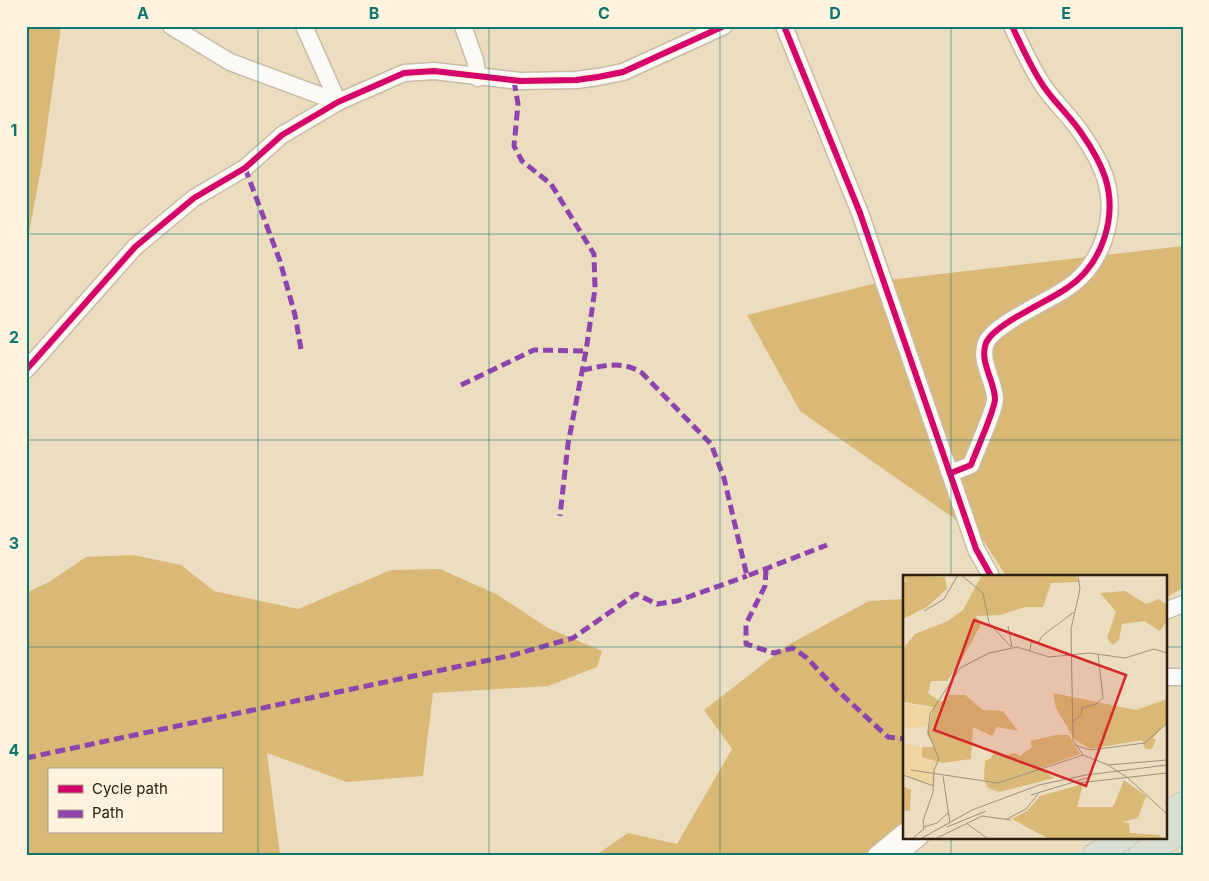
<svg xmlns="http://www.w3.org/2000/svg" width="1209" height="881" font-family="Inter,sans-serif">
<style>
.forest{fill:#d9b975;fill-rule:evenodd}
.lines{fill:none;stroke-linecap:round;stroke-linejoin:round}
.minor-casing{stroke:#c8bca6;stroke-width:19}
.highway-casing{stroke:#c9c2b4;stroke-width:26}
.minor{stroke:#fcfaf6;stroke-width:16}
.highway{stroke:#d8dfd1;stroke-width:24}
.quiet{stroke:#8e44ad;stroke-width:5;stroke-dasharray:10 5;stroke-linecap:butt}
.cycleway-casing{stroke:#fdf3de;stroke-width:9}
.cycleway{stroke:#d6006c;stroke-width:6}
.grid{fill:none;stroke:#0f766e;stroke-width:1;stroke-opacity:0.55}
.inset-road{fill:none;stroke:#9e9179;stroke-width:1}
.view{fill:#d62828;fill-opacity:0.15;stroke:#d62828;stroke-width:2.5}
.inset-edge{fill:none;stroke:#2a200c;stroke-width:2.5}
.neatline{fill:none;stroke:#0f766e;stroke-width:2}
.grid-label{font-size:16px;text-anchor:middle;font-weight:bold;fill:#0f766e}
</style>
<rect width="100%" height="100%" fill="#ecddc1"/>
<g class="forest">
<path d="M26 26H61L42 164 26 248Z"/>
<path d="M1183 246V588L1165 598V576H1006L981 537 800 411 747 315 889 280Z"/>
<path d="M133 555 181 565 214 591 298 609 391 570 440 569 496 594 548 628 602 651 597 667 548 686 433 693 423 776 347 782 267 753 280 855H26V593L49 582 86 557ZM49 770H221V832H49Z"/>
<path d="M904 599V825L868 855H596L628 833 677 844 732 749 704 710 788 645 869 601Z"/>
</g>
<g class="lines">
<g class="minor-casing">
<g id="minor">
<path d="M171 26 230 62 338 102"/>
<path d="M304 26 338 102"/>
<path d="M463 26 475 60 478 78"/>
<path d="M784 26 860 213 976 549 991 576"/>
<path d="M26 370 135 247 194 198 245 168 282 135 338 102 404 73 434 71 520 81 576 80 598 77 623 72 724 26"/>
<path d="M951 473 971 465C975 453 996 408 995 398 994 380 979 361 986 343 994 324 1049 301 1067 288 1102 265 1118 217 1105 177 1100 162 1091 147 1082 134 1071 117 1055 103 1044 87 1031 68 1022 47 1012 26"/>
<path d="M1165 611 1183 604"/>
<path d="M1165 677H1183"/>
<path d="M876 855 904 832"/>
<path d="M898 855 920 837"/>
</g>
</g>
<g class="highway-casing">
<g id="highway">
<path d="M1165 814 1183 804"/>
<path d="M1095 855 1125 837"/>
<path d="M1141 855 1183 831"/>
</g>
</g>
<use href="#minor" class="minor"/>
<use href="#highway" class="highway"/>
<g class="quiet">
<path d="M514 81 518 104 514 146 522 161 551 184 594 254 595 289 586 351 568 444 560 516"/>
<path d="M245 168 280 261 295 315 301 349"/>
<path d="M582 370C604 366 622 360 642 373L711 444 724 478 747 576 827 545"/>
<path d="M461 385 534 350 586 351"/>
<path d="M766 570 765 586 746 624V644L774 653 793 648 807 658 837 690 888 737 904 739"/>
<path d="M26 758 513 655 573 638 636 594 657 604 677 601 747 576"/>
</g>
<g class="cycleway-casing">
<g id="cycleway">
<path d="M784 26 860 213 976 549 991 576"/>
<path d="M26 370 135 247 194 198 245 168 282 135 338 102 404 73 434 71 520 81 576 80 598 77 623 72 724 26"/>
<path d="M951 473 971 465C975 453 996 408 995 398 994 380 979 361 986 343 994 324 1049 301 1067 288 1102 265 1118 217 1105 177 1100 162 1091 147 1082 134 1071 117 1055 103 1044 87 1031 68 1022 47 1012 26"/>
</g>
</g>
<use href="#cycleway" class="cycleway"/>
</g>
<path class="grid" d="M258 26V855M489 26V855M720 26V855M951 26V576M26 234H1183M26 440H1183M26 647H904M1165 647H1183M951 837V855"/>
<g transform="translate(903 575)">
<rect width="264" height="264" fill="#ecddc1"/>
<path d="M0 128 29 133 24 151 0 154ZM0 160 3 169 18 172V182L34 186 30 209 26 211 0 199Z" fill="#f0d5a1"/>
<path d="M0 0 42 2 44 14 24 32 0 44V6L4 7ZM79 0H173L176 7 148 8 140 32H122L97 40 73 41 78 50 55 91 44 106H28L25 118 36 126H41L46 120H62L80 135 100 136 115 156 94 152 89 161 70 152 68 184 39 188 19 182V172H31L24 159 30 132 0 127V74L12 59 45 46 60 35ZM222 16 243 29 256 24 264 30V46L257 56 241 46 219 49 216 65 210 70 204 63 213 37 197 18ZM150 118 233 135 264 124V147L250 163 253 165 249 174H242L239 165 187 174 171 164 153 133ZM153 160H166L177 179 137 193 151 203 96 217 85 213 81 204 82 186 88 183 92 175 102 180 112 178 117 181 129 172 127 166ZM221 205 243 221 235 243 219 247 226 248 227 258 256 260 259 263H144L109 244 124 236 137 221 180 209 174 232H210ZM0 211 8 215 7 236 0 235Z" fill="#d9b975"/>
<path class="inset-road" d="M58 0 80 18 86 48 108 72M175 0 177 14 168 54 170 165 180 180 205 190 225 203 264 239M21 36 41 24 55 0M105 51 109 72M127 76 128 68 136 67 139 61 171 37M169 147 178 140 179 133 193 129 200 123 195 79M172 170 187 175 242 168 264 148M205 190 264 185M8 195 95 208 180 180M0 200 31 211M40 201 47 248M175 208 264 198M128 220 184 203M104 244 123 234 135 219M63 248 84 263M21 252 34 248 45 238M44 252 83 236M10 263 21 254 20 246 30 217 31 195 36 184 25 157 27 139 57 93 86 78 114 72 146 82 186 78 222 83 251 74 264 78M19 263 69 235 136 210 183 200 264 190M34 263 79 241 108 245"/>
<path class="view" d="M71 45 223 100 183 211 31 155Z"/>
<rect width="264" height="264" class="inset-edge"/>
</g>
<rect width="1209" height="881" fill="none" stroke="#fdf3de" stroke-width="55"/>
<rect x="48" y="768" width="175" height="65" fill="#fdf3de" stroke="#a99f8a"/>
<rect x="58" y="785" width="25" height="8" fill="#d6006c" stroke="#a99f8a"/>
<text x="92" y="794" font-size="15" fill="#2a200c">Cycle path</text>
<rect x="58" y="810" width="25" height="8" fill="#8e44ad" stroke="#a99f8a"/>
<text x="92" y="818" font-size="15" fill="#2a200c">Path</text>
<rect x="28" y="28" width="1154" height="826" class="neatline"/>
<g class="grid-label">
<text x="143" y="19">A</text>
<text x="374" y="19">B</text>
<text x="604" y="19">C</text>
<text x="835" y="19">D</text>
<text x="1066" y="19">E</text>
<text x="14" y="136">1</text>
<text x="14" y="343">2</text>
<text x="14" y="549">3</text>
<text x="14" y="756">4</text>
</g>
</svg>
